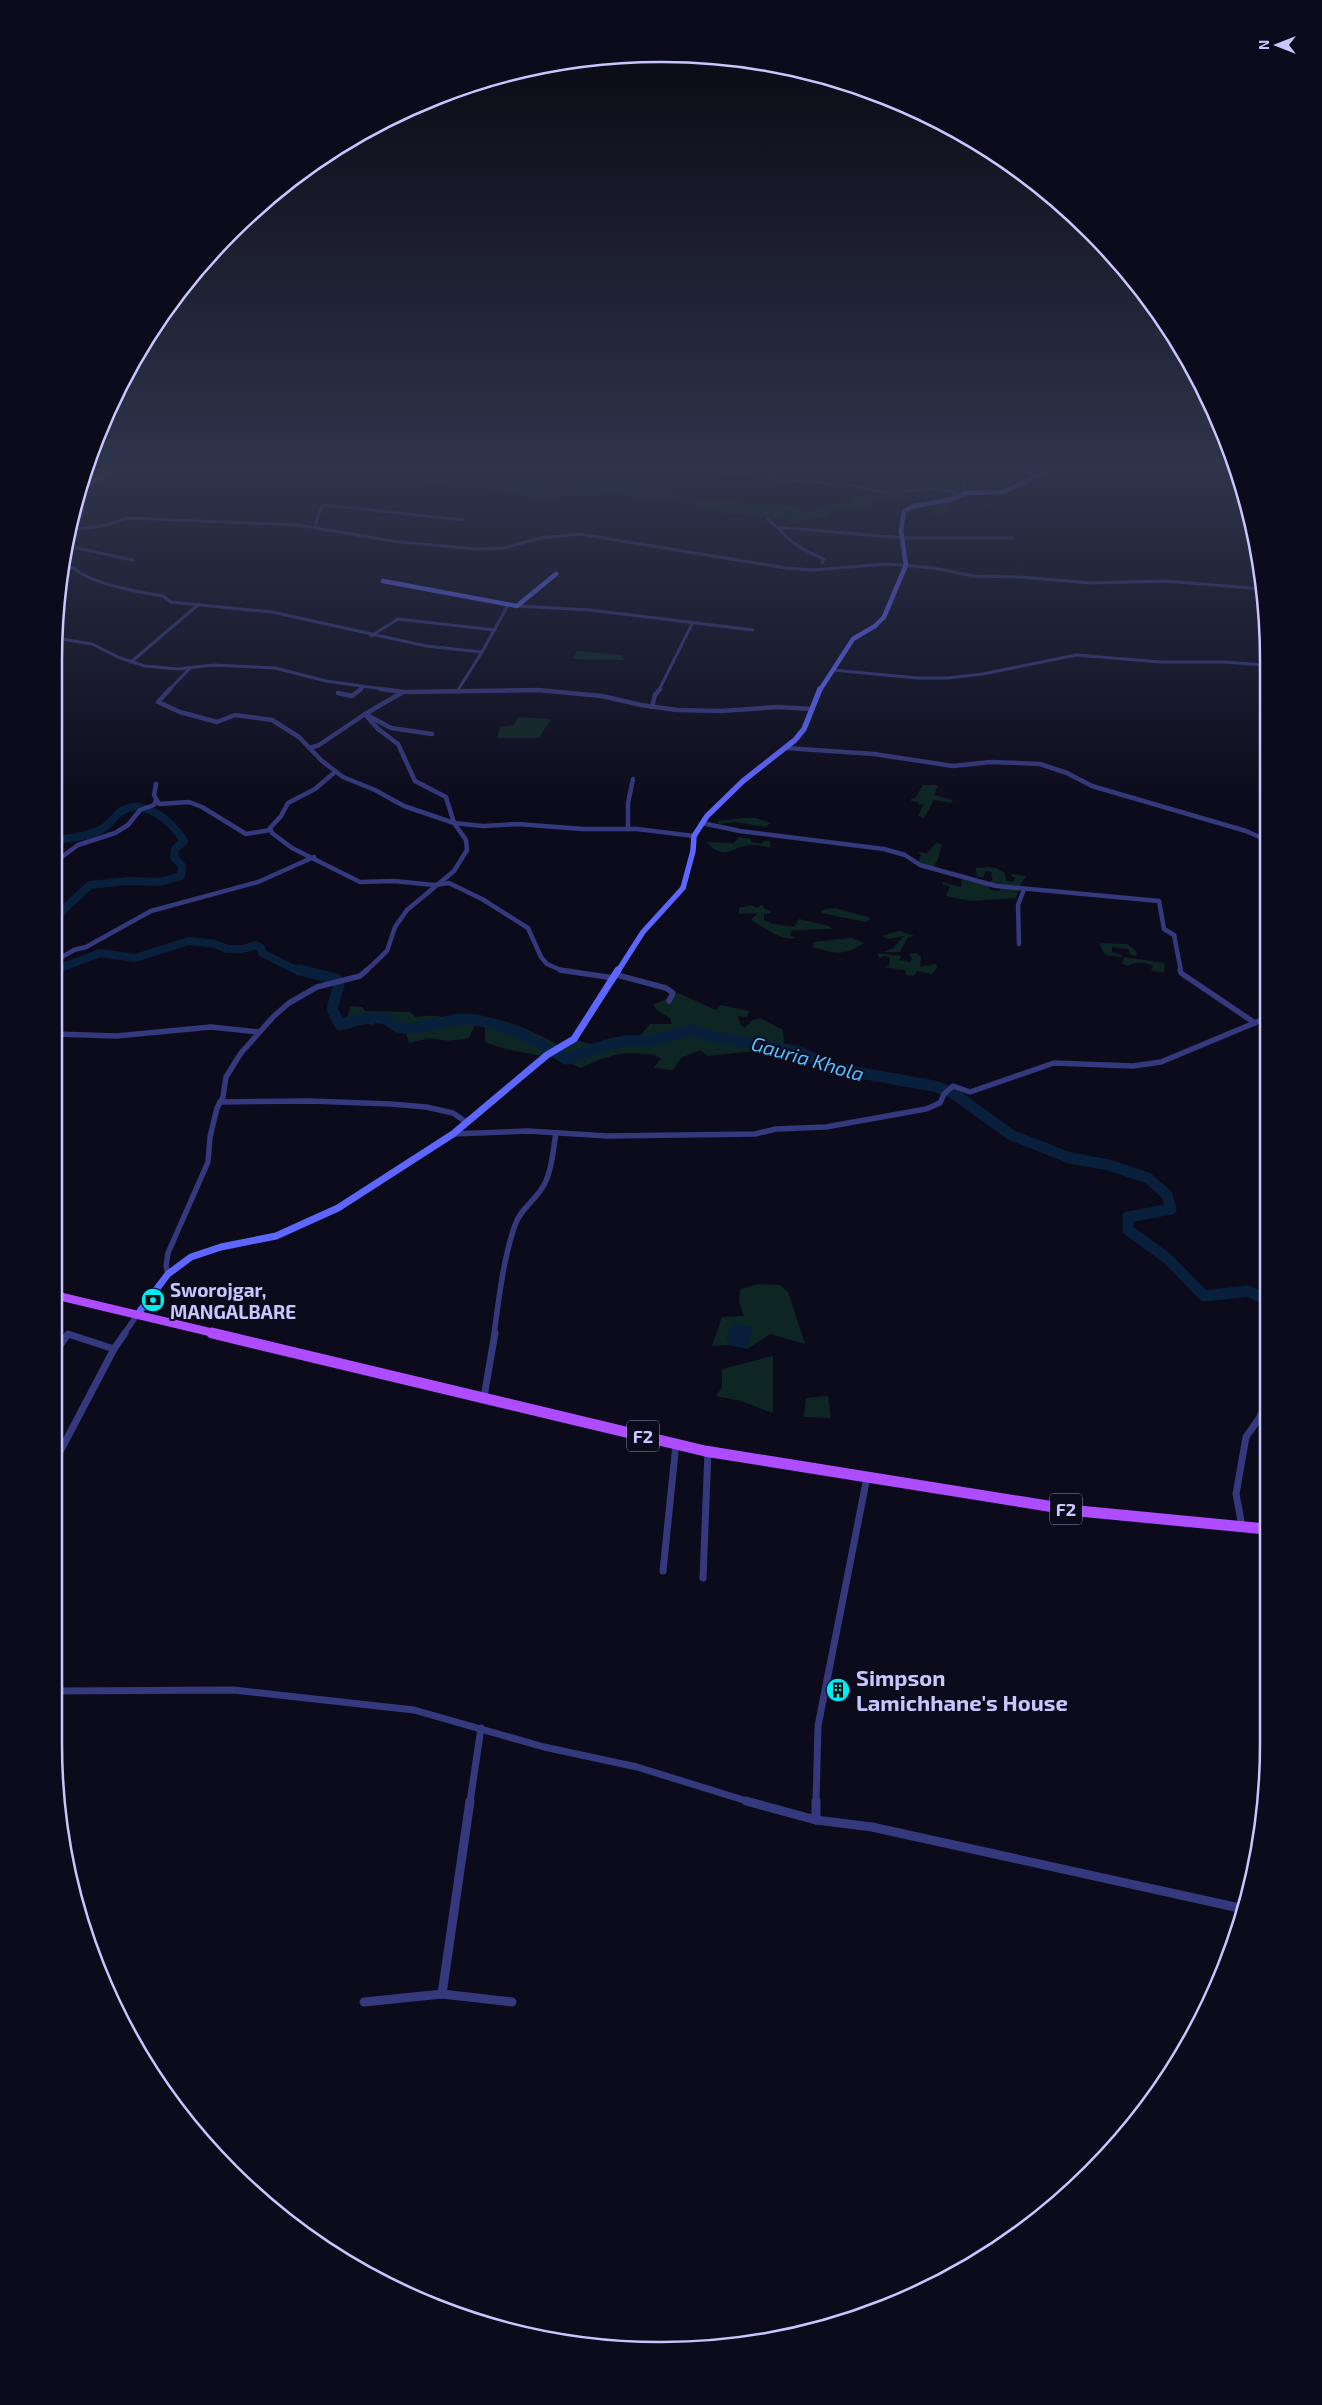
<svg xmlns="http://www.w3.org/2000/svg" width="1322" height="2405" font-family="'Exo 2',sans-serif">
<style>
.green{fill:#0e2623}
.water{fill:#09203d}
.lines{fill:none;stroke-linecap:round;stroke-linejoin:round}
.stream{stroke:#09203d;stroke-width:1}
.river-far1{stroke:#09203d;stroke-width:8}
.river{stroke:#09203d;stroke-width:11}
.street-far4{stroke:#34387c;stroke-width:3}
.street-far3{stroke:#34387c;stroke-width:4.5}
.street-far2{stroke:#34387c;stroke-width:5.5}
.street-far1{stroke:#34387c;stroke-width:7}
.street{stroke:#34387c;stroke-width:9}
.secondary-far2{stroke:#5d66ff;stroke-width:4.5}
.secondary-far1{stroke:#5d66ff;stroke-width:5.5}
.secondary{stroke:#5d66ff;stroke-width:7}
.primary-far1{stroke:#ae4dff;stroke-width:8}
.primary{stroke:#ae4dff;stroke-width:11}
.highway{stroke:#ff41ac;stroke-width:5.5}
.labels{text-anchor:middle;dominant-baseline:central;stroke-width:4;stroke-linejoin:round;paint-order:stroke}
.shield{fill:#0c0b1c;stroke:#908ebb;stroke-width:1}
.shield-label{font-size:18px;font-weight:bold;fill:#c8c6ff}
.poi-label{font-size:19px;font-weight:bold;fill:#c8c6ff;stroke:#0c0b1c;text-anchor:start}
.water-label{font-size:20px;font-style:italic;fill:#54beff;stroke:#0c0b1c}
.near-poi-label{font-size:22px;font-weight:bold;fill:#c8c6ff;stroke:#0c0b1c;text-anchor:start}
.rim{fill:none;stroke:#c8c6ff;stroke-width:2.5}
</style>
<rect width="100%" height="100%" fill="#0c0b1c"/>
<g class="green">
<path d="M303 471H360L343 474 334 483H331V479C326 477 319 474 314 476 302 478 306 487 287 480L296 479 295 476Z"/>
<path d="M370 471H437L440 472 441 478 464 481V483C477 483 489 482 503 483 532 487 559 499 587 482L596 484 622 482 631 487 666 491 689 498 803 507 801 512 819 510 818 508 835 503 850 502V497L921 491 933 487 926 483H908L915 480H904L903 484 897 480C914 478 926 481 943 482L944 480 941 479 954 471H969L962 483 963 492 949 500 943 513H933L941 498 922 497 879 500 859 511H832L822 518 789 522 785 519 718 512 688 503 661 502 619 493 591 496 563 494 558 498 544 499 475 486H441L423 481 426 474 387 472 386 474Z"/>
<path d="M577 651 620 655 625 660 572 659Z"/>
<path d="M518 717 551 719 539 738H497L500 727 514 725Z"/>
<path d="M923 785H938L934 795 953 800 951 803 934 800 924 818 918 816 924 804 918 805 919 802 911 801V799L915 798Z"/>
<path d="M744 818H756L770 823 766 827 736 822 719 824 718 821Z"/>
<path d="M739 837 751 839V842L762 844 763 841H770V848C765 847 756 844 750 845 731 847 726 862 706 842L734 843Z"/>
<path d="M936 843 942 844 938 859 933 867 918 862 921 855 918 852 927 853Z"/>
<path d="M989 867 996 868 1005 873 1006 881 1013 882 1016 878 1011 876 1012 874 1026 876 1019 887 990 883 993 878 991 876 992 872 985 871 984 877H977L976 868Z"/>
<path d="M962 879 988 885 990 890 999 891 1001 888 1019 890 1016 898 970 901 946 896 950 886 943 885 942 882 961 887Z"/>
<path d="M752 905 757 908 762 905 765 909 771 911V913L764 914V920L773 924 794 927 799 919 829 926 832 929 792 930 790 935 796 938C781 942 763 926 751 920L758 913 739 914V908Z"/>
<path d="M835 908 871 918 866 922 821 913 822 910Z"/>
<path d="M899 931 915 936 908 937 900 952H883L893 948 904 936 888 939 882 936Z"/>
<path d="M852 938 864 943C844 956 836 954 813 947L814 942Z"/>
<path d="M1099 943 1127 944 1136 951 1137 956 1131 955 1128 949 1112 947V952L1122 955V957L1105 955Z"/>
<path d="M877 953 901 956 899 960 910 962 912 959 909 954 916 953 921 957 920 967 936 964 937 968 932 974 917 971 914 976 906 975 905 970 884 967 889 965 890 958 885 956 879 958Z"/>
<path d="M1124 957 1165 963 1164 972 1151 971 1153 966C1144 962 1137 961 1128 966L1122 964Z"/>
<path d="M678 993 716 1010 721 1005 749 1011 747 1017 738 1016 740 1024 745 1028 751 1021 760 1018 783 1030 785 1056 754 1051 708 1056 700 1050 681 1058 673 1070 653 1068 661 1059C654 1053 651 1055 643 1054 620 1051 602 1058 581 1068 552 1053 516 1055 485 1042V1028L475 1025 469 1038 450 1041 430 1038 409 1043 405 1030 390 1029 388 1023 379 1020 372 1025 364 1023 345 1030 350 1006 362 1007 365 1011 410 1012 415 1017C427 1016 430 1015 441 1017 450 1019 459 1015 468 1015 502 1017 533 1030 562 1047L574 1039 596 1046 638 1038 650 1024H672L670 1018 657 1010 653 1005Z"/>
<path d="M758 1284 780 1285 788 1292 805 1344 770 1334 747 1349 752 1326 727 1334 729 1345 712 1346 722 1317 744 1316 739 1302 740 1289Z"/>
<path d="M773 1356V1413L741 1401 716 1396 722 1387V1369Z"/>
<path d="M828 1396 831 1418 804 1417 806 1398Z"/>
</g>
<path class="water" d="M732 1324 752 1326 747 1349 729 1345 727 1334Z"/>
<g class="lines">
<g class="stream">
<path d="M477 485 545 496 613 488 743 509H782L798 517H807L833 507H857L872 499 942 492 957 495"/>
<path d="M962 496 998 508"/>
</g>
<g class="river-far1">
<path d="M55 840C69 838 87 837 100 830 110 825 114 817 120 812 144 796 172 822 184 841L175 849 174 857 182 866 181 876 160 882 127 881 90 885 65 908 55 922"/>
<path d="M55 970 100 953 135 958 189 941 215 944 227 949H243L256 945 261 948 262 953 294 969 304 971"/>
</g>
<path class="river" d="M299 970 337 979 339 985 332 1009 340 1025C354 1021 371 1015 385 1019 390 1021 394 1025 398 1027 417 1033 444 1019 463 1019 500 1020 536 1040 566 1059L606 1045 625 1041H652L692 1030 710 1036 800 1052 832 1068 934 1086 953 1093 1011 1135 1070 1158 1109 1165 1148 1178 1167 1195 1171 1209 1128 1217V1230L1168 1259 1204 1296 1248 1291 1265 1299"/>
<g class="street-far4">
<path d="M720 471 778 479 851 485 885 493 936 488 963 494"/>
<path d="M966 493 964 484 972 471"/>
<path d="M767 519 777 527 903 538H1013"/>
<path d="M315 527 321 507 324 505 463 520"/>
<path d="M779 528C790 544 806 551 824 559L822 563"/>
<path d="M74 529 83 512 80 503"/>
<path d="M70 530 107 525 128 518 298 525 399 542 477 549 504 548 540 538 579 534 786 568 813 570 886 564 934 568 973 576 1020 577 1090 583 1165 581 1263 589"/>
<path d="M68 546 133 560"/>
<path d="M64 567 74 568C88 583 142 593 163 596L171 602 272 612 426 646 482 652 458 690"/>
<path d="M517 606 590 610 753 630"/>
<path d="M371 636 398 619 495 630"/>
<path d="M55 638 92 644 120 658 145 666 178 669 213 665 275 668 326 681 390 690"/>
<path d="M482 652 508 605"/>
<path d="M131 662 199 604"/>
<path d="M833 670 917 678H947L983 674 1076 655 1161 662H1225L1263 665"/>
<path d="M169 690 190 668"/>
<path d="M359 690 363 687"/>
<path d="M531 690H539"/>
<path d="M659 690 692 624"/>
</g>
<g class="street-far3">
<path d="M170 689 158 702 180 712 217 722 235 715 272 720 299 737 322 761 343 777 375 790 404 806 454 823 483 826 517 824 583 829H637L694 836"/>
<path d="M381 689 403 692 538 690 602 696 641 705 677 710 721 711 777 707 812 709"/>
<path d="M403 692 365 714 391 728 432 734"/>
<path d="M338 693 352 696 361 689"/>
<path d="M652 707 655 695 660 689"/>
<path d="M310 748 319 745 365 714 378 729 398 744 415 781 446 797 454 823 466 840 467 850 454 871 407 910 395 927 387 951 366 971"/>
<path d="M786 748 874 754 953 766 991 762 1040 764 1067 773 1092 786 1246 831 1264 839"/>
<path d="M335 772 315 789 288 803 281 816 270 828 272 833 292 848 360 882 394 881 434 885 449 883 482 899 528 928 541 957 547 964 563 971"/>
<path d="M156 784 154 795 159 804 189 802 202 807 246 834 270 830"/>
<path d="M702 823 740 831 884 849 905 855 920 865 996 886 1159 901 1164 929 1174 935 1181 971"/>
<path d="M628 829V803L633 779"/>
<path d="M55 862 78 845 115 833 128 825 140 810 154 805 156 800"/>
<path d="M1019 944 1018 905 1024 889"/>
<path d="M55 961 74 950 86 947 151 911 258 882 314 857"/>
</g>
<g class="street-far2">
<path d="M560 970 614 978"/>
<path d="M1180 970 1181 973 1255 1023"/>
<path d="M617 975 666 988 673 993 669 1001"/>
<path d="M55 1034 116 1036 211 1027 258 1032"/>
<path d="M220 1102 310 1101 391 1104 426 1107 453 1113 466 1122"/>
<path d="M453 1134 528 1131 607 1136 755 1134 776 1129 826 1127 926 1109 940 1103 944 1094 953 1086 970 1092 1054 1063 1133 1066 1161 1062 1264 1019"/>
<path d="M168 1274 166 1266 168 1253 208 1162 210 1137 217 1108 223 1097 226 1077 241 1053 274 1016 289 1003 317 987 360 976 367 970"/>
<path d="M124 1334 137 1315"/>
<path d="M494 1334C499 1298 503 1260 515 1225 520 1209 536 1200 544 1185 552 1170 553 1150 556 1133"/>
</g>
<g class="street-far1">
<path d="M54 1354 68 1334 114 1349"/>
<path d="M484 1397 495 1333"/>
<path d="M54 1463 114 1349 125 1333"/>
<path d="M1242 1526 1236 1494 1246 1437 1260 1417 1266 1402"/>
<path d="M663 1571 676 1444"/>
<path d="M703 1578 708 1451"/>
<path d="M54 1691 234 1690 414 1710 544 1747 637 1767 750 1802"/>
<path d="M470 1802 481 1728"/>
<path d="M816 1802 818 1726 867 1477"/>
</g>
<g class="street">
<path d="M746 1801 816 1820V1801"/>
<path d="M816 1820 872 1827 1244 1909"/>
<path d="M442 1994 470 1801"/>
<path d="M364 2002 442 1994 512 2002"/>
</g>
<g class="secondary-far2">
<path d="M383 581 517 606 556 574"/>
<path d="M820 690 853 639 875 626 884 617 906 565 901 531 904 511 914 506 950 500 966 493 1003 492 1048 471"/>
</g>
<path class="secondary-far1" d="M618 971 643 932 683 888 693 851 694 836 707 816 743 781 795 740 804 729 820 689"/>
<path class="secondary" d="M140 1311 168 1274 191 1257 221 1247 276 1236 338 1208 453 1134 547 1055 574 1039 618 970"/>
<path class="primary-far1" d="M54 1295 218 1334"/>
<path class="primary" d="M212 1333 705 1451 1079 1511 1266 1529"/>
<path class="highway" d="M80 490 108 471"/>
</g>
<linearGradient id="sky" x2="0" y2="1"><stop stop-color="#07060f"/><stop offset="0.58" stop-color="#2e344b"/><stop offset="1" stop-color="#2e344b" stop-opacity="0"/></linearGradient>
<rect width="1322" height="808" fill="url(#sky)"/>
<defs>
<g id="bank-disc" transform="scale(1.25)"><circle r="9.5" fill="#00ecf1" stroke="#0c0b1c"/><path d="M-6-4H6V4H-6ZM0-2.3a2.3 2.3 0 1 0 0 4.6a2.3 2.3 0 1 0 0-4.6Z" fill="#111"/></g>
<g id="building-disc" transform="scale(1.25)"><circle r="9.5" fill="#00ecf1" stroke="#0c0b1c"/><path d="M-4-6H4V6H1V3H-1V6H-4ZM-2.5-4.3h1.7v1.8h-1.7ZM.8-4.3h1.7v1.8H.8ZM-2.5-1h1.7V.8h-1.7ZM.8-1h1.7V.8H.8Z" fill="#111"/></g>
</defs>
<g fill-rule="evenodd">
<use href="#bank-disc" x="153" y="1300"/>
<use href="#building-disc" x="838" y="1690"/>
</g>
<g class="labels">
<g class="shield">
<rect x="627" y="1420.5" width="32" height="31" rx="4"/>
<rect x="1050" y="1493.5" width="32" height="31" rx="4"/>
</g>
<g class="shield-label">
<text x="643" y="1436">F2</text>
<text x="1066" y="1509">F2</text>
</g>
<g class="poi-label">
<text x="170" y="1289">Sworojgar,<tspan x="170" dy="22">MANGALBARE</tspan></text>
</g>
<g class="water-label">
<text transform="translate(808 1058) rotate(16)">Gauria Khola</text>
</g>
<g class="near-poi-label">
<text x="856" y="1677">Simpson<tspan x="856" dy="25">Lamichhane's House</tspan></text>
</g>
</g>
<path d="M0 0H1322V2405H0ZM660 62H662A598 598 0 0 1 1260 660V1744A598 598 0 0 1 662 2342H660A598 598 0 0 1 62 1744V660A598 598 0 0 1 660 62Z" fill="#0c0b1c" fill-rule="evenodd"/>
<path class="rim" d="M660 62H662A598 598 0 0 1 1260 660V1744A598 598 0 0 1 662 2342H660A598 598 0 0 1 62 1744V660A598 598 0 0 1 660 62Z"/>
<g transform="translate(1277 45) rotate(270)" stroke="#0c0b1c" stroke-width="4" paint-order="stroke">
<path d="M0-4L9 19L0 12L-9 19Z" fill="#c8c6ff"/>
<text y="-8" font-size="14" font-weight="bold" text-anchor="middle" fill="#c8c6ff">N</text>
</g>
</svg>
